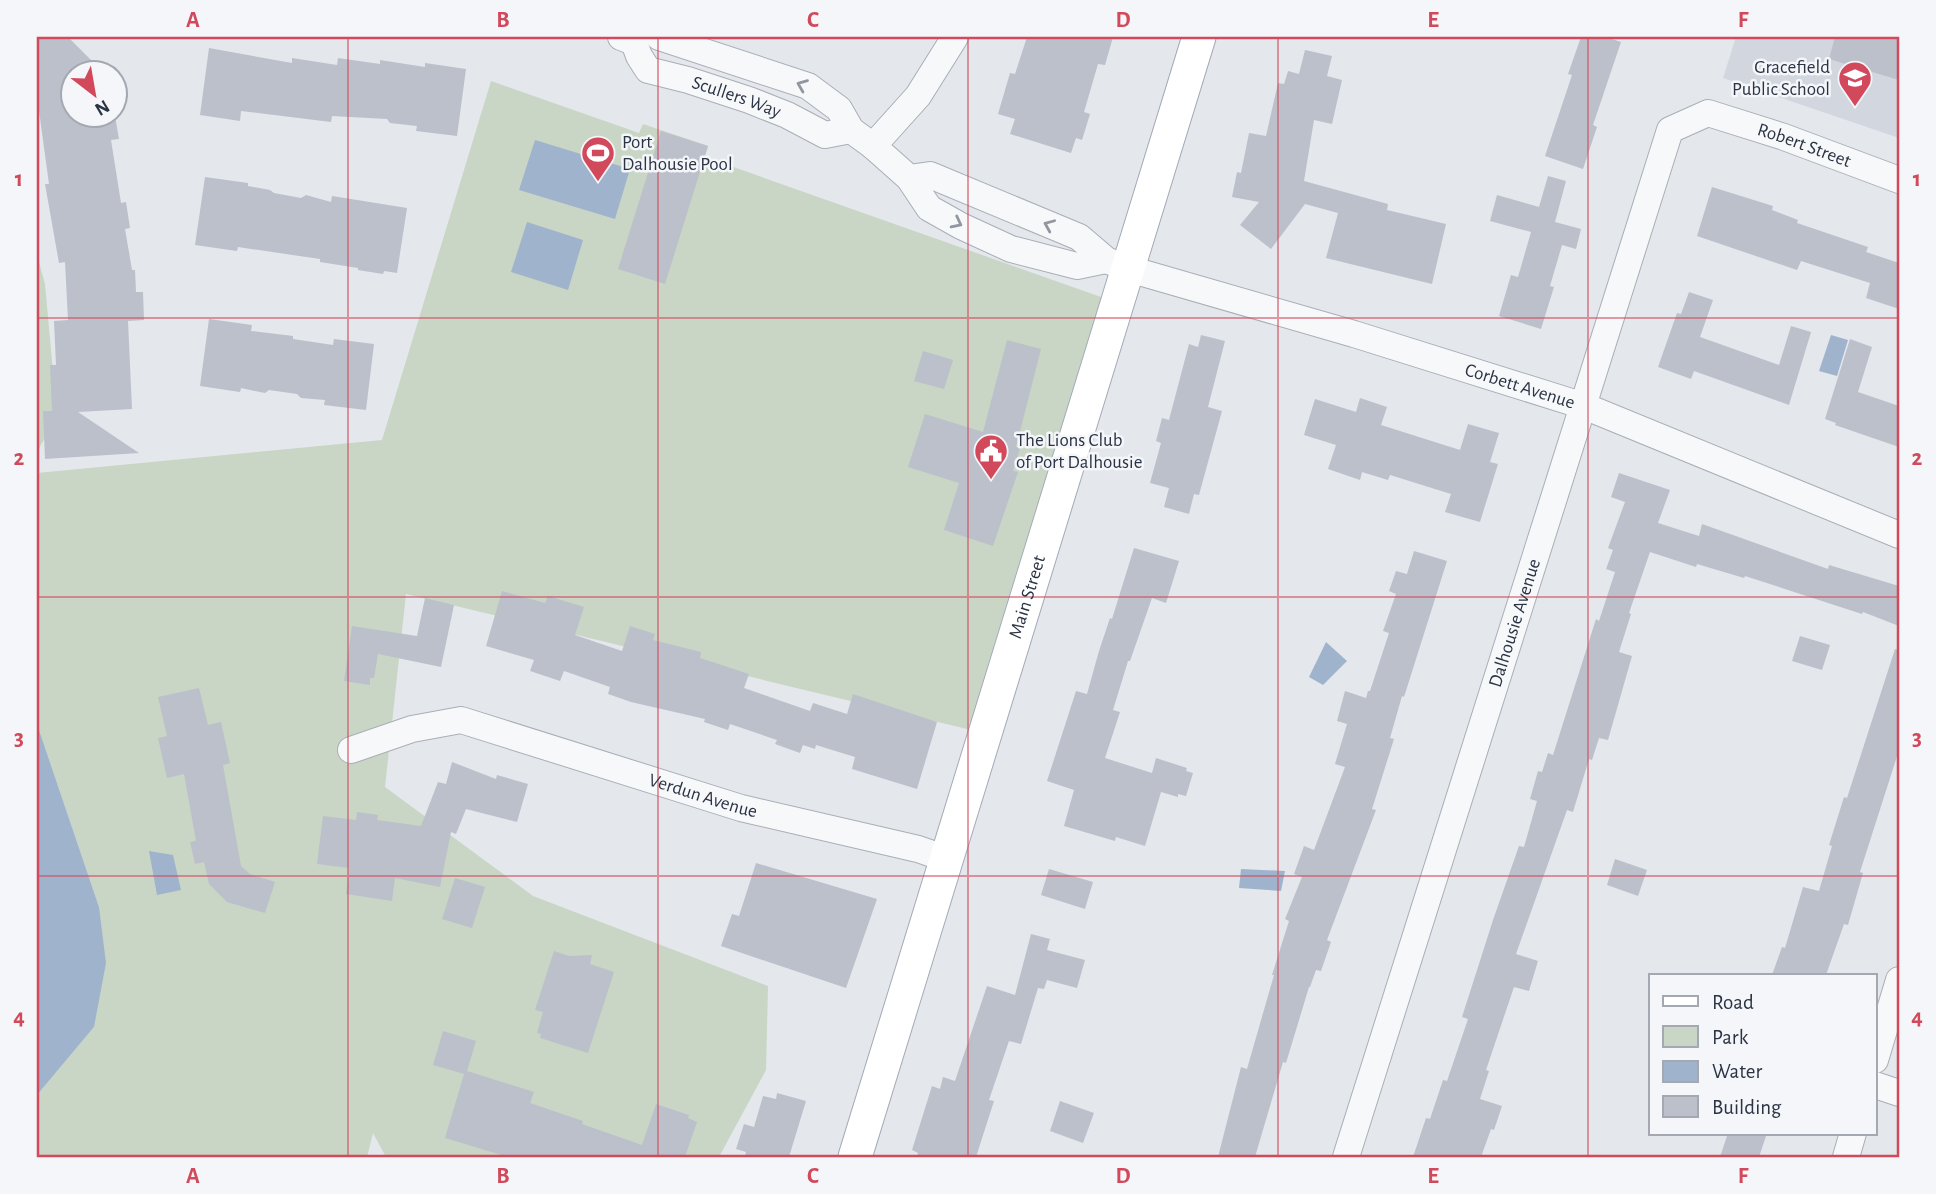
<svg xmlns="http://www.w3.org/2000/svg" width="1936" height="1194" font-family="'Alegreya Sans',sans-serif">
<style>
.built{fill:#d2d6de}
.green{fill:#c9d6c5}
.water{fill:#9fb4cc}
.building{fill:#bbc0ca}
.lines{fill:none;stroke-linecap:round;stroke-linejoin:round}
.minor-casing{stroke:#a9aeb7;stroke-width:28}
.major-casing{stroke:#a3abb8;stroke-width:35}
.minor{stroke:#f7f8fa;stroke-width:26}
.major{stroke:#fff;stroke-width:33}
.oneway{stroke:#9196a0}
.grid{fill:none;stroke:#d1495b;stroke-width:2;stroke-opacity:0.55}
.labels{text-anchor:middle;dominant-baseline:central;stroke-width:5;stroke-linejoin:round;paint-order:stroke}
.poi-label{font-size:19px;fill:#2b3445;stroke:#f4f6f9;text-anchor:start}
.street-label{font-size:19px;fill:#2b3445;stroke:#f4f6f9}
.neatline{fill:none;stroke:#d1495b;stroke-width:2.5}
.grid-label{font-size:23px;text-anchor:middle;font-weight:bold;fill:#d1495b}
</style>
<rect width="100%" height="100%" fill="#e4e7ec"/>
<path class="built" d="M1736 37H1899V138L1723 78Z"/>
<g class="green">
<path d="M491 81 639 133 643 124 708 146 705 157 1118 303 988 734 406 594 385 787 533 896 768 986 766 1070 719 1157H386L373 1133 367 1157H37V1095L94 1027 99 907 37 724V473L382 440Z"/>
<path d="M37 255 45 284 57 416 37 452Z"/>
</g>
<g class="water">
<path d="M535 140 630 169 615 219 519 190Z"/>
<path d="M527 222 583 240 568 290 511 272Z"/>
<path d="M1831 335 1848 340 1837 376 1819 371Z"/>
<path d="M1326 642 1347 661 1323 685 1309 677Z"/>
<path d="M37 724 99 907 106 963 94 1027 37 1095Z"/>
<path d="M149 851 173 855 181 890 157 895Z"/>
<path d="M1241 869 1285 871 1281 891 1239 888Z"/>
</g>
<g class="building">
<path d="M37 37H68L105 74H74V116H115L119 139 111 140 121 203 126 202 130 228 125 229 132 270H135L136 292H143L144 320 128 321 132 409 78 412 139 453 45 459 43 411H52L50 365H56L54 321 68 320 65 262 59 263 45 184H49L37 96Z"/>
<path d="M1027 37H1113L1105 65 1098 64 1084 112 1090 114 1082 140 1076 138 1071 153 1010 134 1015 119 998 114 1010 73 1015 74Z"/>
<path d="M1581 37H1606L1621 42 1593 125 1597 127 1583 169 1545 156 1572 75 1568 74Z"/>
<path d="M1835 37H1899V80L1829 59Z"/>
<path d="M209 48 292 63V58L337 65 338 58 380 64V60L425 67V63L466 69 457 136 416 131 417 126 390 123 387 119 332 116 331 122 241 111 240 121 200 115Z"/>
<path d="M1305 50 1332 56 1327 76 1342 80 1332 124 1314 120 1304 181 1388 204 1387 210 1446 224 1432 284 1326 258 1338 213 1305 204 1271 249 1240 225 1259 202 1232 197 1237 172 1241 173 1249 133 1266 136 1278 83 1284 84 1288 71 1299 74Z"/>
<path d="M661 131 708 146 665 284 618 269Z"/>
<path d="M1548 176 1566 181 1555 222 1581 229 1576 249 1562 245 1550 286 1554 287 1541 329 1499 316 1511 275 1518 277 1531 232 1490 221 1497 195 1539 207Z"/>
<path d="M205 177 248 183V186L270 190 274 193 301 198 306 195 331 202 332 196 407 208 397 273 384 271 383 274 358 270V268L320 262V259L238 247 237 251 195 245Z"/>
<path d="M1712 187 1773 206 1772 210 1798 220 1797 223 1868 247 1866 252 1899 263V309L1866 298 1870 283 1801 261 1797 270 1697 236Z"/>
<path d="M1689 292 1713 300 1700 337 1779 365 1791 326 1811 332 1789 405 1694 371 1691 379 1658 367 1677 313 1681 314Z"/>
<path d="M209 319 252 325 251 331 293 336V339L333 345 334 339 374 344 366 410 324 405 325 400 301 398 297 394 269 390 265 393 241 388 240 392 200 386Z"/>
<path d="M1201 335 1225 341 1208 407 1222 411 1199 495 1194 494 1189 514 1164 507 1169 488 1150 483 1161 443 1156 441 1162 418 1169 420 1189 344 1198 347Z"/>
<path d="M1850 339 1872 347 1858 392 1899 406V447L1835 425 1836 423 1825 419Z"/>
<path d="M1007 340 1041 349 1016 447 1020 448 1013 471 1018 472 993 546 944 530 959 483 908 467 925 414 983 432Z"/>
<path d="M923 351 953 360 944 389 914 381Z"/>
<path d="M1360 398 1387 407 1381 425 1460 450 1468 424 1499 433 1490 462 1498 464 1480 522 1445 512 1451 494 1390 475 1388 480 1362 472 1360 480 1328 469 1336 445 1304 435 1315 399 1356 412Z"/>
<path d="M1619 473 1670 490 1658 523 1699 536 1702 524 1828 569 1829 565 1899 586V626L1863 612 1862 614 1745 576 1744 578 1697 564 1696 567 1650 552 1629 613 1631 614 1619 652 1632 656 1608 740 1599 738 1592 760 1589 759 1573 812 1567 810 1516 954 1538 961 1529 991 1514 987 1486 1070 1489 1071 1480 1099 1502 1106 1494 1130 1491 1129 1481 1157H1413L1426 1118 1430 1119 1443 1080 1447 1081 1468 1019 1462 1017 1493 920 1519 846 1524 847 1537 801 1530 799 1538 771 1542 772 1548 753 1553 755 1596 619 1599 621 1615 572 1606 569 1613 550 1608 548 1625 502 1611 497Z"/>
<path d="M1134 548 1179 561 1166 603 1152 598 1130 661H1128L1113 710 1120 712 1105 758 1152 773 1156 758 1187 768 1186 771 1193 773 1186 796 1178 794V797L1161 792 1145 846 1116 837 1115 841 1064 826 1074 790 1047 781 1076 691 1087 694 1099 651 1110 618 1112 619Z"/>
<path d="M1414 551 1447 561 1404 697 1402 696 1390 738 1394 739 1372 809 1376 810 1327 940 1331 942 1321 971 1316 970 1310 987H1309L1286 1063 1283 1062 1255 1157H1218L1241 1067 1247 1069 1274 975H1272L1289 921 1285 919 1302 877 1294 874 1304 846 1314 850 1345 767 1335 764 1347 724 1337 721 1345 691 1366 698 1368 691H1370L1389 633 1383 631 1396 594 1389 591 1396 571 1407 574Z"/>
<path d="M502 591 545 603 548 596 584 607 575 635 622 651 630 626 655 634 653 640 701 652 700 658 749 674 744 688 810 711 813 703 847 714 853 694 937 722 917 789 852 769 855 757 816 745 815 749 803 745 800 753 775 744 777 740 733 725 730 724 728 730 704 722 705 719 631 702 608 694 610 687 564 671 560 681 530 671 534 660 486 646Z"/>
<path d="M425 598 454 605 441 667 378 654 374 678H370V685L344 681 352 626 417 636Z"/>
<path d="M1800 636 1830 645 1822 670 1792 661Z"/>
<path d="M1895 649 1899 650V750L1860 872 1863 873 1848 925 1844 924 1826 975H1772L1782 947 1785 948 1803 887 1819 891 1832 846 1829 845 1844 797 1847 798Z"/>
<path d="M199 688 208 725 221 722 230 763 223 765 241 866 250 874 275 882 265 913 227 902 209 884 204 862 195 864 190 842 196 841 184 774 167 778 158 738 167 736 158 697Z"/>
<path d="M452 762 496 779 497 775 528 784 517 822 466 809 456 834 451 832 440 887 395 878 392 901 346 894 349 868 317 864 323 816 356 820 357 812 378 815 377 820 421 826 438 782 446 784Z"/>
<path d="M1615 859 1647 870 1638 896 1607 885Z"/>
<path d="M756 863 877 899 846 988 721 946 732 914 739 916Z"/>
<path d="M1049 869 1093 882 1085 909 1041 895Z"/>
<path d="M455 878 485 887 472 928 442 919Z"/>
<path d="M1031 934 1050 939 1047 950 1085 960 1077 988 1047 980 1044 989 1038 988 1021 1044 1009 1041 989 1100 994 1101 976 1157H917L918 1153 912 1150 932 1086 940 1089 943 1077 955 1081 987 986 1015 995Z"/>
<path d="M554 951 569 956 592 955 590 964 614 972 588 1053 540 1038 541 1034 537 1033 543 1012 535 1010Z"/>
<path d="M443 1031 476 1041 467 1071 534 1092 530 1103 583 1121 582 1124 642 1145 656 1104 689 1115 688 1118 697 1122 685 1157H508L445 1138 464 1074 433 1065Z"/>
<path d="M777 1093 806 1101 789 1157H745L746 1152 736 1149 744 1124 754 1127 763 1096 776 1099Z"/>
<path d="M1060 1101 1094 1113 1083 1143 1050 1131Z"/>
<path d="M1728 1133H1767L1759 1157H1720Z"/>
</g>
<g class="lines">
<g class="minor-casing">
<g id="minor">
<path id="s1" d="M621 37 634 42 639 56 648 70 688 80 749 100 787 115 825 135 851 130"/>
<path d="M659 37 808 86 839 109 851 130 873 146 909 178 929 208 961 226 1011 249 1077 266 1106 260"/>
<path d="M873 146 918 96 955 37"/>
<path id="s2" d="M909 178 930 175 1079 237 1106 260 1129 269 1354 334 1584 406 1899 535"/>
<path id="s3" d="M351 750 412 729 461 720 741 808 918 849 947 859"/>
<path d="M1875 1060 1899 980"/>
<path d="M1875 1085 1899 1093"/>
<path id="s4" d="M1346 1157 1670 130 1708 113 1784 137 1899 180"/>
<path d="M1846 1157 1853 1133"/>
</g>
</g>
<g class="major-casing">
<g id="major">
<path id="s5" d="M855 1157 1199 37"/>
</g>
</g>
<use href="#minor" class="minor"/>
<use href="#major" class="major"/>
</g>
<defs><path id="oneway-chevron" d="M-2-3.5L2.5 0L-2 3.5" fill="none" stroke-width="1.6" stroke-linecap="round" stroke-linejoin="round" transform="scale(1.75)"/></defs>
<g class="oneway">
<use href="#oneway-chevron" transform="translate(802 85) rotate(-158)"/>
<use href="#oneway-chevron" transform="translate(957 223) rotate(27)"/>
<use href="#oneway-chevron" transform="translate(1049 225) rotate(-157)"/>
</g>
<path class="grid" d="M348 37V1157M658 37V1157M968 37V1157M1278 37V1157M1588 37V1157M37 318H1899M37 597H1899M37 876H1899"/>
<defs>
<g id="school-pin" transform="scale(1.75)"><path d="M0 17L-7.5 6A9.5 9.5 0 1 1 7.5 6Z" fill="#d1495b" stroke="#f4f6f9"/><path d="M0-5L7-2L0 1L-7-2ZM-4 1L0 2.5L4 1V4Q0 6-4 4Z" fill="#fff"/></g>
<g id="stadium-pin" transform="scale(1.75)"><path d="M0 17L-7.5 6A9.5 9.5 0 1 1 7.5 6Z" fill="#d1495b" stroke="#f4f6f9"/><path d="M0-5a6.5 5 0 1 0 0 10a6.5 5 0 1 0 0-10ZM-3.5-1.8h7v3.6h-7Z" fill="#fff"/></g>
<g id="civic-pin" transform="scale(1.75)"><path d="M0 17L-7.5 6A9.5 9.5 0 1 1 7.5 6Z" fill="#d1495b" stroke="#f4f6f9"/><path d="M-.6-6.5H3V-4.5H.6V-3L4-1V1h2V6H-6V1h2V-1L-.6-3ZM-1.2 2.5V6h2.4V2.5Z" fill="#fff"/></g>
</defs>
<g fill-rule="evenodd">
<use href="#school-pin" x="1855" y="78"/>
<use href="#stadium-pin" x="598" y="153"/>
<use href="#civic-pin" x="991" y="451"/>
</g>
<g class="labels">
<g class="poi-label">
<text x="1830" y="67" text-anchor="end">Gracefield<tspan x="1830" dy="22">Public School</tspan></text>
<text x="622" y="142">Port<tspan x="622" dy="22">Dalhousie Pool</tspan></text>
<text x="1016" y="440">The Lions Club<tspan x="1016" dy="22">of Port Dalhousie</tspan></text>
</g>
<g class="street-label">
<text stroke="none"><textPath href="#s1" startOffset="138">Scullers Way</textPath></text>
<text stroke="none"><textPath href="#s4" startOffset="1220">Robert Street</textPath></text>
<text stroke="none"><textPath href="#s2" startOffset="651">Corbett Avenue</textPath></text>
<text stroke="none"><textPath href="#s5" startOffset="586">Main Street</textPath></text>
<text stroke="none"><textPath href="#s4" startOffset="560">Dalhousie Avenue</textPath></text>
<text stroke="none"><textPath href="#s3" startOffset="368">Verdun Avenue</textPath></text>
</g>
</g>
<rect width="1936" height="1194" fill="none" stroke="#f4f6f9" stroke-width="77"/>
<rect x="1649" y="974" width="228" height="161" fill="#f4f6f9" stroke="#a4a8b1" stroke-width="2"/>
<rect x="1663" y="996" width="35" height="10" fill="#ffffff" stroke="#a4a8b1" stroke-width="2"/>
<text x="1712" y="1009" font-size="21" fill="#2b3445">Road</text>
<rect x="1663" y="1026" width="35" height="21" fill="#c9d6c5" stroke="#a4a8b1" stroke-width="2"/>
<text x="1712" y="1044" font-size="21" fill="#2b3445">Park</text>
<rect x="1663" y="1061" width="35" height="21" fill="#9fb4cc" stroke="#a4a8b1" stroke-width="2"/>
<text x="1712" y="1078" font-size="21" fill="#2b3445">Water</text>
<rect x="1663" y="1096" width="35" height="21" fill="#bbc0ca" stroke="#a4a8b1" stroke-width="2"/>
<text x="1712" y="1114" font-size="21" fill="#2b3445">Building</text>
<g transform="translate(94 94) rotate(149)"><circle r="33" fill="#f4f6f9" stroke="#a4a8b1" stroke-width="2"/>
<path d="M0-5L12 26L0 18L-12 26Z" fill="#d1495b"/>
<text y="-10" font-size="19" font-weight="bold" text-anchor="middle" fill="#2b3445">N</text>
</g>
<rect x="38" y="38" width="1860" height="1118" class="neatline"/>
<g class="grid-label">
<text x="193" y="27">A</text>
<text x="503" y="27">B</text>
<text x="813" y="27">C</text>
<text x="1123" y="27">D</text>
<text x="1433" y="27">E</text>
<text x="1743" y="27">F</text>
<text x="19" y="186">1</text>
<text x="1917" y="186">1</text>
<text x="19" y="465">2</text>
<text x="1917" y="465">2</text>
<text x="19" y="745">3</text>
<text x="1917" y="745">3</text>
<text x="19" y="1024">4</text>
<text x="1917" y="1024">4</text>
<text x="193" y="1183">A</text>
<text x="503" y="1183">B</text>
<text x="813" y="1183">C</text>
<text x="1123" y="1183">D</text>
<text x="1433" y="1183">E</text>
<text x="1743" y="1183">F</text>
</g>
</svg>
